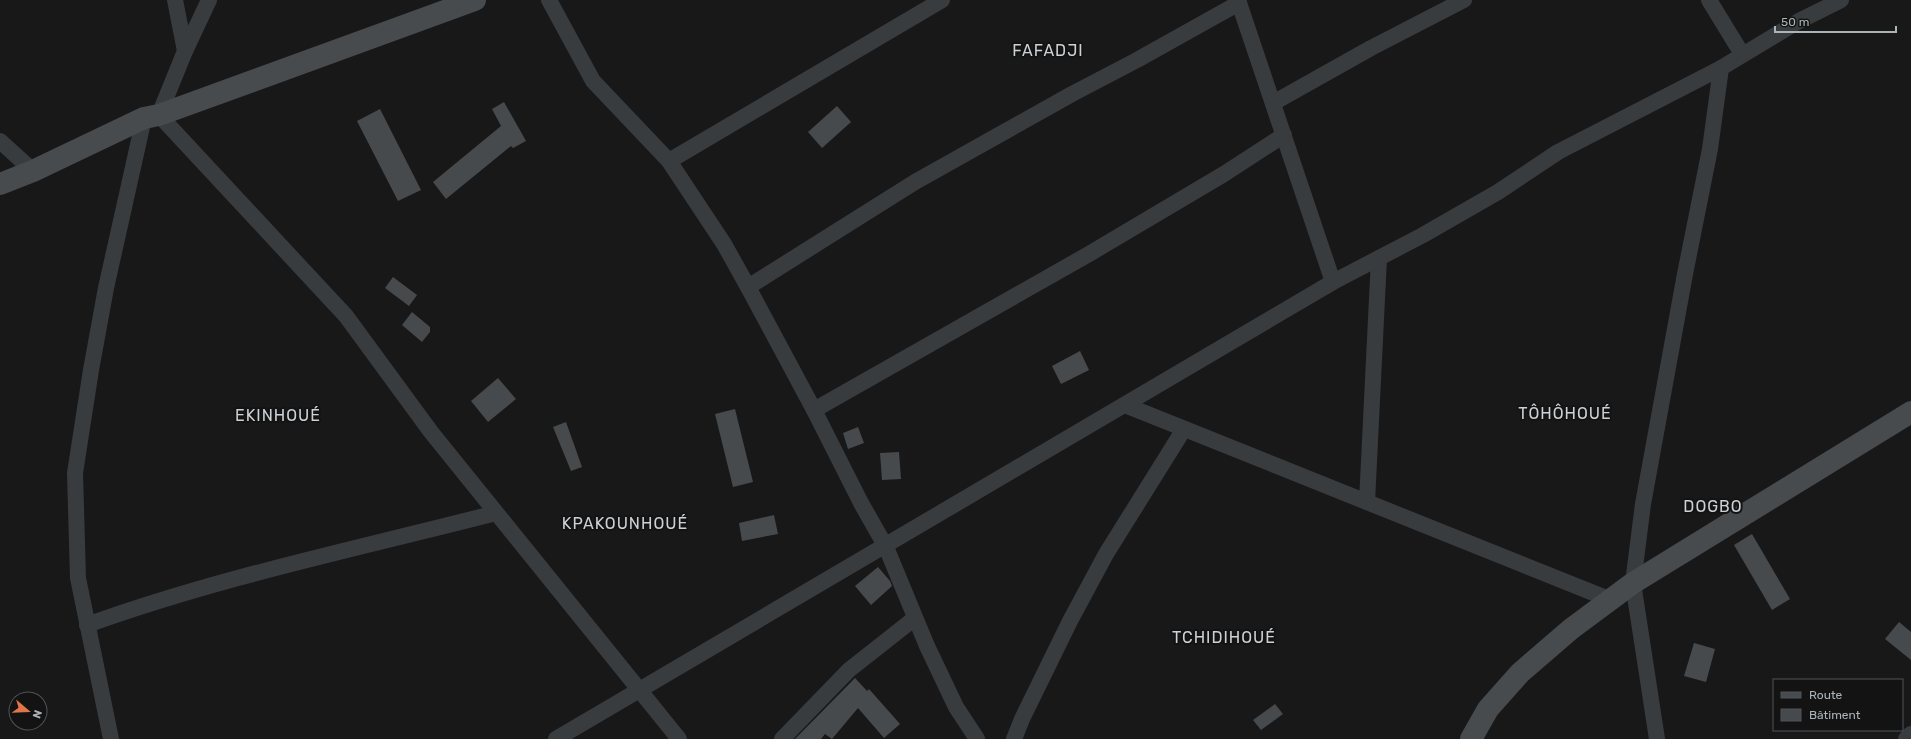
<svg xmlns="http://www.w3.org/2000/svg" width="1911" height="739" font-family="Rubik,sans-serif">
<style>
.building{fill:#474a4c}
.lines{fill:none;stroke-linecap:round;stroke-linejoin:round}
.street{stroke:#393c3e;stroke-width:16}
.secondary{stroke:#474b4e;stroke-width:22}
.labels{text-anchor:middle;dominant-baseline:central;stroke-width:4;stroke-linejoin:round;paint-order:stroke}
.quarter-label{font-size:16px;letter-spacing:1px;fill:#ccd1d4;stroke:#131314}
</style>
<rect width="100%" height="100%" fill="#181819"/>
<g class="building">
<path d="M504 102 526 141 513 148 511 146 446 199 433 182 501 126 492 109Z"/>
<path d="M837 106 851 122 822 148 808 132Z"/>
<path d="M380 109 421 190 398 201 357 121Z"/>
<path d="M393 277 417 295 409 306 385 288Z"/>
<path d="M412 312 430 327V332L422 342 402 325Z"/>
<path d="M1080 351 1089 370 1061 384 1052 366Z"/>
<path d="M498 378 516 399 488 422 471 401Z"/>
<path d="M735 409 753 482 733 487 715 414Z"/>
<path d="M566 422 582 467 571 471 553 427Z"/>
<path d="M858 427 864 443 848 449 843 433Z"/>
<path d="M899 452 901 479 882 480 880 453Z"/>
<path d="M774 515 778 534 742 541 739 523Z"/>
<path d="M1752 534 1790 599 1772 610 1734 545Z"/>
<path d="M878 567 890 581 892 586 871 605 855 586Z"/>
<path d="M1899 622 1911 632V660L1885 639Z"/>
<path d="M1694 643 1715 649 1706 682 1684 676Z"/>
<path d="M855 678 867 691 869 689 900 724 884 738 858 708 832 739 825 734 821 739H795Z"/>
<path d="M1275 704 1283 714 1261 730 1253 720Z"/>
</g>
<g class="lines">
<g class="street">
<path d="M175 0 185 51"/>
<path d="M209 0 185 51 159 115 346 316 431 432 679 739"/>
<path d="M549 0 593 81 669 161 724 244 748 287 814 410 861 503 886 547 927 646 956 707 977 739"/>
<path d="M1238 0 1333 282"/>
<path d="M1709 0 1742 54"/>
<path d="M1273 103 1371 48 1464 0"/>
<path d="M0 141 33 171"/>
<path d="M669 161 942 0"/>
<path d="M748 287 915 182 1072 94 1137 60 1239 3"/>
<path d="M1125 405 1611 600"/>
<path d="M814 410 1089 254 1224 174 1284 135"/>
<path d="M1367 502 1379 258"/>
<path d="M87 625C220 577 360 548 496 513"/>
<path d="M111 739 78 578 75 473 91 370 106 288 144 118"/>
<path d="M556 739 1333 282 1423 235 1498 192 1558 152 1721 68 1799 21 1841 0"/>
<path d="M782 739 849 670 915 618"/>
<path d="M1014 739 1022 719 1070 621 1106 554 1184 429"/>
<path d="M1657 739 1633 583 1643 504 1685 274 1710 149 1721 68"/>
<path d="M1906 739 1911 734"/>
</g>
<g class="secondary">
<path d="M0 184 33 171 144 118 159 115 475 0"/>
<path d="M1471 739 1488 709 1520 673 1571 629 1633 583 1911 412"/>
</g>
</g>
<g class="labels">
<g class="quarter-label">
<text x="1048" y="50">FAFADJI</text>
<text x="1565" y="413">TÔHÔHOUÉ</text>
<text x="278" y="415">EKINHOUÉ</text>
<text x="1713" y="506">DOGBO</text>
<text x="625" y="523">KPAKOUNHOUÉ</text>
<text x="1224" y="637">TCHIDIHOUÉ</text>
</g>
</g>
<rect x="1773" y="679" width="130" height="52" fill="#131314" stroke="#505356"/>
<rect x="1781" y="692" width="20" height="6" fill="#474b4e" stroke="#505356"/>
<text x="1809" y="699" font-size="12" fill="#abb4b8">Route</text>
<rect x="1781" y="709" width="20" height="12" fill="#474a4c" stroke="#505356"/>
<text x="1809" y="719" font-size="12" fill="#abb4b8">Bâtiment</text>
<g transform="translate(28 711) rotate(109)"><circle r="19" fill="#131314" stroke="#505356"/>
<path d="M0-3L7 15L0 10L-7 15Z" fill="#e07649"/>
<text y="-6" font-size="11" font-weight="bold" text-anchor="middle" fill="#abb4b8">N</text>
</g>
<path d="M1775 26v6h121v-6" fill="none" stroke="#abb4b8" stroke-width="2"/>
<text x="1781" y="26" font-size="12" fill="#abb4b8" stroke="#131314" stroke-width="3" paint-order="stroke">50 m</text>
</svg>
